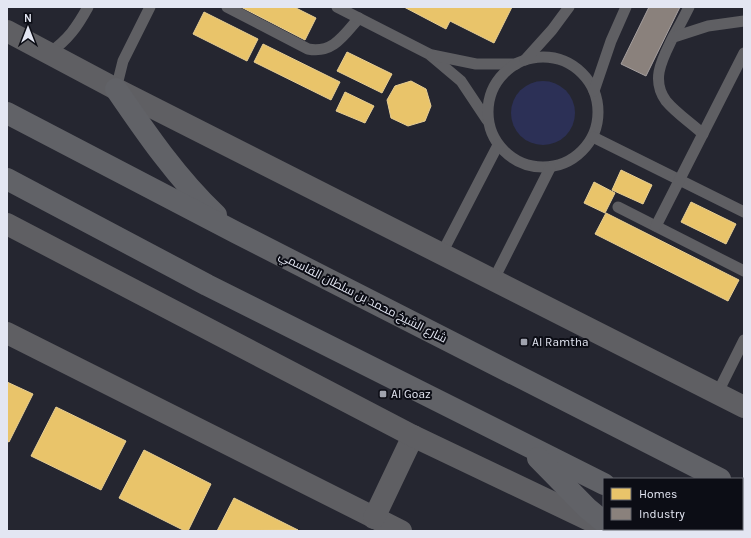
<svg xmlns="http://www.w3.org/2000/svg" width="751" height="538" font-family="Karla,Cairo,sans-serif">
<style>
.green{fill:#2c3056}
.homes{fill:#e9c46a;stroke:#e7ce93}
.industry{fill:#8a817c;stroke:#a59f9f}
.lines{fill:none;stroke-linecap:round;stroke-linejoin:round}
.service{stroke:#5f5f63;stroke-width:11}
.minor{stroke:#5f5f63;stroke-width:22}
.tertiary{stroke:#5f5f63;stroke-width:22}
.secondary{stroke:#616267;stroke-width:22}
.poi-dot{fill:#a0a3ae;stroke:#0c0d15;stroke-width:1.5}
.labels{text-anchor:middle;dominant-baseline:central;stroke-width:4;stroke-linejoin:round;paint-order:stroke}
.street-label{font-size:12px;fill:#e3e6f2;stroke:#0c0d15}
.poi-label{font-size:12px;fill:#e3e6f2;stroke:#0c0d15;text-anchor:start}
</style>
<rect width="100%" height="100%" fill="#252630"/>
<circle class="green" cx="543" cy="113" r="32"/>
<g class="homes">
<path d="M241 7H294L316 18 305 40Z"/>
<path d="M404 7H512L494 43 450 21 446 29Z"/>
<path d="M204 12 258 39 247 61 193 34Z"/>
<path d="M263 44 340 82 331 100 254 62Z"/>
<path d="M347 52 392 74 382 93 337 71Z"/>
<path d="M411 81 426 89 431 106 425 121 408 126 391 118 387 100 395 86Z"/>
<path d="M345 92 374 106 365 123 336 111Z"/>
<path d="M621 170 652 185 643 204 612 190Z"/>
<path d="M594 182 615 193 605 213 584 203Z"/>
<path d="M691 202 736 224 726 244 681 222Z"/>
<path d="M606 213 739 280 728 301 595 234Z"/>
<path d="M7 382 33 394 9 442 7 441Z"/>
<path d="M56 407 126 441 101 490 31 456Z"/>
<path d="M144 450 211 484 188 531H185L119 498Z"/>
<path d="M234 498 298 530 217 531Z"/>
</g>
<path class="industry" d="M649 7H680L646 76 621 64Z"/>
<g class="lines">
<g class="service">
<path d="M227 7 308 49C333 54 344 35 359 18"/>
<path d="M337 7 429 54 461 81 487 120"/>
<path d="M689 7C684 17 679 27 673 37 663 58 650 79 666 101 676 113 691 123 703 134"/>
<path d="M674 37 708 26 744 21"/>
<path d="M49 53C68 40 77 27 88 7"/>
<path d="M432 55 476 64H516"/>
<circle cx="543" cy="112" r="55"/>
<path d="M525 60 552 30 569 7"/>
<path d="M116 89 123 61 150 7"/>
<path d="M594 91 611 41 626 7"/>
<path d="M593 137 744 212"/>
<path d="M618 207 744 271"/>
<path d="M656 226 744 53"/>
<path d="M442 253 498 145"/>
<path d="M494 279 550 168"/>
<path d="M717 394 744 340"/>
</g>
<g class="minor">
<path d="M7 333 401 531"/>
<path d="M374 518 413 436"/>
</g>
<g class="tertiary">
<path d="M7 31 116 89 744 407"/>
<path d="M7 224 413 436 604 527"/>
</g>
<g class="secondary">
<path d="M116 89C146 133 177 178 216 215"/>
<path d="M7 113 237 233 720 479"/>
<path d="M7 179 207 285 604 484"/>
<path d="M538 458 587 508 604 522"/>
<path d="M742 490 744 491"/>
<path d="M697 529 701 531"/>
</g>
</g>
<g class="poi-dot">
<rect x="520" y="338" width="8" height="8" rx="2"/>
<rect x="379" y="390" width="8" height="8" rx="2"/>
</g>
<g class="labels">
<g class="street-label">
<text transform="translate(363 297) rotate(27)">شارع الشيخ محمد بن سلطان القاسمي</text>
</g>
<g class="poi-label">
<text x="532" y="342">Al Ramtha</text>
<text x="391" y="394">Al Goaz</text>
</g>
</g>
<rect width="751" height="538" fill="none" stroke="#e3e6f2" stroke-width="16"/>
<rect x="603" y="478" width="140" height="52" fill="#0c0d15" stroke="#62646d"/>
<rect x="611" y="488" width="20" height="12" fill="#e9c46a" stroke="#62646d"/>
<text x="639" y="498" font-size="12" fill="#e3e6f2">Homes</text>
<rect x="611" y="508" width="20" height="12" fill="#8a817c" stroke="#62646d"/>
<text x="639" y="518" font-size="12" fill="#e3e6f2">Industry</text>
<g transform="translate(28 28)" stroke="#0c0d15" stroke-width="3" paint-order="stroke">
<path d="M0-3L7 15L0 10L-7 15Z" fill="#e3e6f2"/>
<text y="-6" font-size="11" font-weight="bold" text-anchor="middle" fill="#e3e6f2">N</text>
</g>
</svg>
